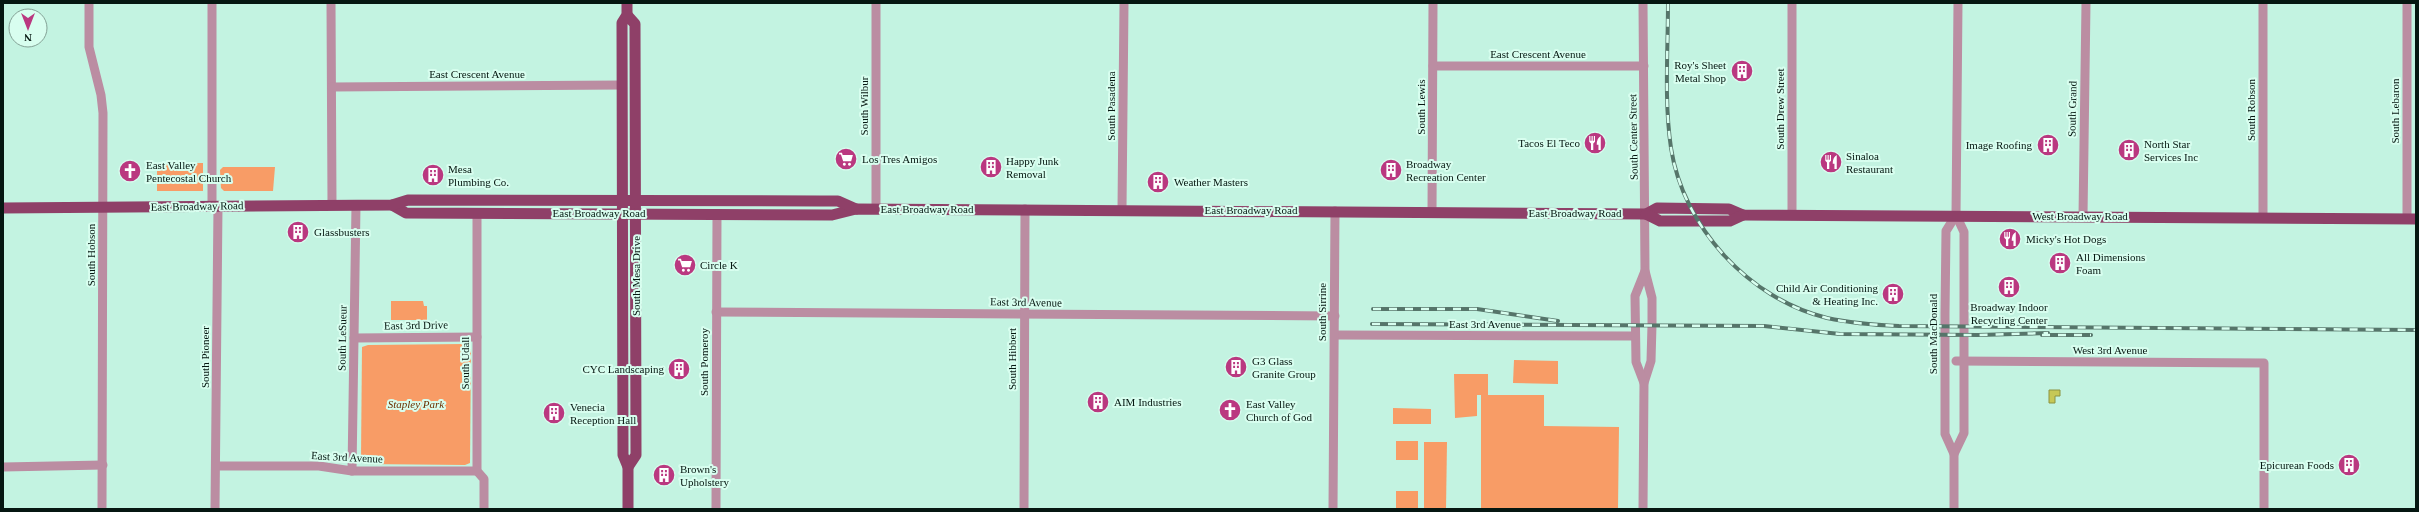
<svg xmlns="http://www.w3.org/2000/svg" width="2419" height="512" font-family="Georgia,serif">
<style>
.green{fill:#f89c66}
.water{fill:#c6c856;stroke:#8c9341}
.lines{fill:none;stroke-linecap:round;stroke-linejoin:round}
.minor{stroke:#bb8da2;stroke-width:9}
.major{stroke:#8f4068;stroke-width:11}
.rail-casing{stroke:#56756a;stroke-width:4}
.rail{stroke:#d8feef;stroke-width:2.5;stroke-dasharray:8;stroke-linecap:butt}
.labels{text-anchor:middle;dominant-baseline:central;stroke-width:4;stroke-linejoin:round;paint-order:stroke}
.street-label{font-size:11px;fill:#051711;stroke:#d8feef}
.poi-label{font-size:11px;fill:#051711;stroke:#d8feef;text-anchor:start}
.park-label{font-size:11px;font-style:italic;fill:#6b2f00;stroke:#d8feef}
</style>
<rect width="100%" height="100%" fill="#c3f3e1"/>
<g class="green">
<rect x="157" y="163" width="46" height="28"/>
<path d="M223 167H275L273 191H224L221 188 220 170Z"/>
<path d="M391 301H423L424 306H427V320H391Z"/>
<path d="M464 344 471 349 470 463 465 465 364 464 361 458 362 347 368 345Z"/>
<path d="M1514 360 1558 361V384L1513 383Z"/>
<path d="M1454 374H1488V395H1544V426L1619 427 1618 509H1481V395H1477V416L1455 418Z"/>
<path d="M1393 408 1431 409V424H1393Z"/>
<rect x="1396" y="441" width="22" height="19"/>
<path d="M1424 442H1447L1446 509H1424Z"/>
<rect x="1396" y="491" width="22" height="18"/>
</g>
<path class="water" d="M2049 390H2060V396H2055V403H2049Z"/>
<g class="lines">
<g class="minor">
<path d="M89 3V47L101 95 103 113 102 509"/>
<path d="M331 3 332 204"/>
<path d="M876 3V209"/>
<path d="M1643 3 1645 271 1652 298V325L1651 361 1644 383 1643 509"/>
<path d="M2407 3V219"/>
<path d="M1433 66H1644"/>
<path d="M332 87 622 85"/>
<path d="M212 206V3"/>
<path d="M1122 209 1124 3"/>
<path d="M1432 212 1433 3"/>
<path d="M477 214V471L484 479V509"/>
<path d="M1792 215V3"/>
<path d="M2083 216 2086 3"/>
<path d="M2263 218V3"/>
<path d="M716 312 1335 316"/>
<path d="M1335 335 1635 336"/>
<path d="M354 338 477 337"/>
<path d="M1956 361 2264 363V509"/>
<path d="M1644 383 1636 362 1635 296 1645 271"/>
<path d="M1954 454 1964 433V232L1956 215 1958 3"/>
<path d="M216 466H319L352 471H477"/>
<path d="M3 467 103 465"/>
<path d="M352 471 356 205"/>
<path d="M215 509 218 206"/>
<path d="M716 509 717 214"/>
<path d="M1024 509 1025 209"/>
<path d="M1333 509 1335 211"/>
<path d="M1954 509V454L1945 434V313L1946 231 1956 215"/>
</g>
<g class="major">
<path d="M627 3V15L622 23 623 455 628 467V509"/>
<path d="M627 15 635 24 636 455 628 467"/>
<path d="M392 205 406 213 832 215 856 209 1646 214 1657 208 1729 209 1743 215 2416 219"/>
<path d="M3 208 392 205 408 200 820 201H838L856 209"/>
<path d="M1646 214 1660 221H1730L1743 215"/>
</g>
<g class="rail-casing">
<g id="rail">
<path d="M1668 3C1668 51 1664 101 1671 148 1683 227 1749 299 1827 318 1850 323 1874 325 1899 326L2416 330"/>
<path d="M1373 309H1477L1558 321"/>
<path d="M1372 324 1764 326 1840 334 1978 335 2048 333"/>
<path d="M2042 335H2091"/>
</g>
</g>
<use href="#rail" class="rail"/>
</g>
<defs>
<g id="building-disc" transform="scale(1.15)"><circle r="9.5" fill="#ba3880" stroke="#d8feef"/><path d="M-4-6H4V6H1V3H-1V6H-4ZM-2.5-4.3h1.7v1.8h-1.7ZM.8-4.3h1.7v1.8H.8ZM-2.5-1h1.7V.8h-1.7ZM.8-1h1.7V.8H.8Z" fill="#fff"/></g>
<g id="restaurant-disc" transform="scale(1.15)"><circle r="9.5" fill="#ba3880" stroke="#d8feef"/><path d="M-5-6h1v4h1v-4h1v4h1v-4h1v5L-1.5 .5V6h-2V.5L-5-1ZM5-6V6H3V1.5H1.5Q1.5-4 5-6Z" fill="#fff"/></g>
<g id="supermarket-disc" transform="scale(1.15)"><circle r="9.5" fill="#ba3880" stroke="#d8feef"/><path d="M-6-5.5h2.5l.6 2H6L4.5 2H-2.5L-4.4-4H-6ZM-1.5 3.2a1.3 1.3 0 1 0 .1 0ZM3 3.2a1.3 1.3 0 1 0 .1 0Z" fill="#fff"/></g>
<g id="church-disc" transform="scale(1.15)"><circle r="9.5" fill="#ba3880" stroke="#d8feef"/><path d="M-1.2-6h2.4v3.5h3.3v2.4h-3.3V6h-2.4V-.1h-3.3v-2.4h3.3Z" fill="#fff"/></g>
</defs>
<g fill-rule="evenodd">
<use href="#building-disc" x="1742" y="71"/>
<use href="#restaurant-disc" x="1595" y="143"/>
<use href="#building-disc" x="2048" y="145"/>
<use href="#building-disc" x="2129" y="150"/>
<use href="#supermarket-disc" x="846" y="159"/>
<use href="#restaurant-disc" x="1831" y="162"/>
<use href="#building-disc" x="991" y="167"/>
<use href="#building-disc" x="1391" y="170"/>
<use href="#church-disc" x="130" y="171"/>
<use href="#building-disc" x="433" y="175"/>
<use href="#building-disc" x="1158" y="182"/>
<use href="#building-disc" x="298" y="232"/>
<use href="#restaurant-disc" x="2010" y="239"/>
<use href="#building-disc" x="2060" y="263"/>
<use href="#supermarket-disc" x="685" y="265"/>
<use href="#building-disc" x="2009" y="287"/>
<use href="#building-disc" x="1893" y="294"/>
<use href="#building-disc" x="1236" y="367"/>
<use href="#building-disc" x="679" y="369"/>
<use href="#building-disc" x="1098" y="402"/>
<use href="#church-disc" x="1230" y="410"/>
<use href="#building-disc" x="554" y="413"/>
<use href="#building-disc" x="2349" y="465"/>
<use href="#building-disc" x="664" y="475"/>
</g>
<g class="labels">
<g class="street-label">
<text x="1538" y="54">East Crescent Avenue</text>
<text x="477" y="74">East Crescent Avenue</text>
<text transform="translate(864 106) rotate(-90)">South Wilbur</text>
<text transform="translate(1111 106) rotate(-90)">South Pasadena</text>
<text transform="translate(1421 107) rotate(-90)">South Lewis</text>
<text transform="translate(1780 109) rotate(-90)">South Drew Street</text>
<text transform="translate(2072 109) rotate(-89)">South Grand</text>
<text transform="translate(2251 110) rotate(-90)">South Robson</text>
<text transform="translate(2395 111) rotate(-90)">South Lebaron</text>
<text transform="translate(1633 137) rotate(-91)">South Center Street</text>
<text transform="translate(197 206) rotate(-1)">East Broadway Road</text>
<text x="927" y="209">East Broadway Road</text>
<text x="1251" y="210">East Broadway Road</text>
<text x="599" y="213">East Broadway Road</text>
<text x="1575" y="213">East Broadway Road</text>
<text x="2080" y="216">West Broadway Road</text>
<text transform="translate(91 255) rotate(-90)">South Hobson</text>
<text transform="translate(636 276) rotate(-90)">South Mesa Drive</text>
<text transform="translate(1026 302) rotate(1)">East 3rd Avenue</text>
<text transform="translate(1322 312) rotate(-90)">South Sirrine</text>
<text x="1485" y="324">East 3rd Avenue</text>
<text transform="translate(416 325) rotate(-1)">East 3rd Drive</text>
<text transform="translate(1933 334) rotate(-90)">South MacDonald</text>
<text transform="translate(342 338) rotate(-89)">South LeSueur</text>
<text x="2110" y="350">West 3rd Avenue</text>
<text transform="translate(205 357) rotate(-90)">South Pioneer</text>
<text transform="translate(1012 359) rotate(-90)">South Hibbert</text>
<text transform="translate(704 362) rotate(-90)">South Pomeroy</text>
<text transform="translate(465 363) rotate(-90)">South Udall</text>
<text transform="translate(347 457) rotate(3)">East 3rd Avenue</text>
</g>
<g class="poi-label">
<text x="1726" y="65" text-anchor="end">Roy's Sheet<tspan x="1726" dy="13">Metal Shop</tspan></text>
<text x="1580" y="143" text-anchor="end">Tacos El Teco</text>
<text x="2144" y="144">North Star<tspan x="2144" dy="13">Services Inc</tspan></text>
<text x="2032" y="145" text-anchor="end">Image Roofing</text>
<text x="1846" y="156">Sinaloa<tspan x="1846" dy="13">Restaurant</tspan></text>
<text x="862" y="159">Los Tres Amigos</text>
<text x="1006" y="161">Happy Junk<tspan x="1006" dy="13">Removal</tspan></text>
<text x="1406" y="164">Broadway<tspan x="1406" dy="13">Recreation Center</tspan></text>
<text x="146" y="165">East Valley<tspan x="146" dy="13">Pentecostal Church</tspan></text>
<text x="448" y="169">Mesa<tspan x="448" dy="13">Plumbing Co.</tspan></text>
<text x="1174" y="182">Weather Masters</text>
<text x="314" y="232">Glassbusters</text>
<text x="2026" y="239">Micky's Hot Dogs</text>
<text x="2076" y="257">All Dimensions<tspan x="2076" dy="13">Foam</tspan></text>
<text x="700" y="265">Circle K</text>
<text x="1878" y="288" text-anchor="end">Child Air Conditioning<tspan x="1878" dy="13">&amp; Heating Inc.</tspan></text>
<text x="2009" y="307" text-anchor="middle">Broadway Indoor<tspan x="2009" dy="13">Recycling Center</tspan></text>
<text x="1252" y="361">G3 Glass<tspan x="1252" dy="13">Granite Group</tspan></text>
<text x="664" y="369" text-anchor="end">CYC Landscaping</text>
<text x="1114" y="402">AIM Industries</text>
<text x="1246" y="404">East Valley<tspan x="1246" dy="13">Church of God</tspan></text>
<text x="570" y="407">Venecia<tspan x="570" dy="13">Reception Hall</tspan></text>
<text x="2334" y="465" text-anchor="end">Epicurean Foods</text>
<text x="680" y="469">Brown's<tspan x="680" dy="13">Upholstery</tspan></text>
</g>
<g class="park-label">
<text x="416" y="404">Stapley Park</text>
</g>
</g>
<rect width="2419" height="512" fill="none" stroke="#051711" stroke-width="8"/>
<g transform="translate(28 28) rotate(180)"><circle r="19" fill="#d8feef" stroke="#84a296"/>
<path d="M0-3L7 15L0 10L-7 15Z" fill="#ba3880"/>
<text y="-6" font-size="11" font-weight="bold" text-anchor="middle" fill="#051711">N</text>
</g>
</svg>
